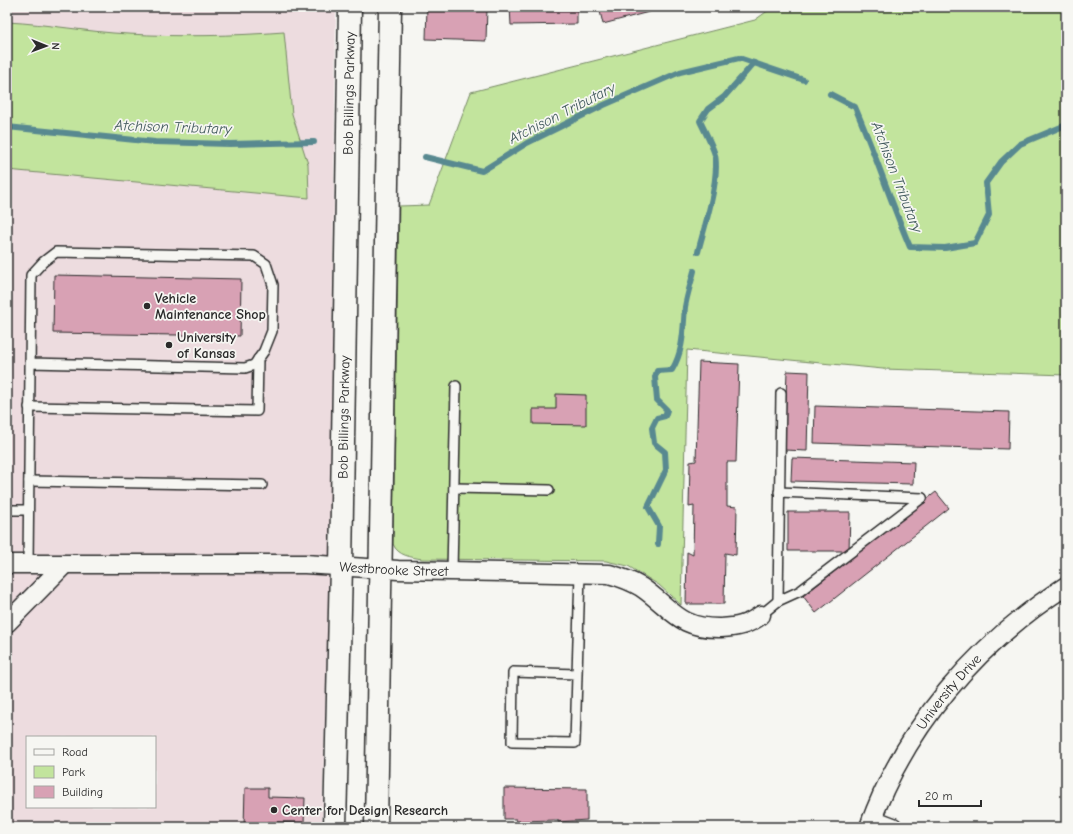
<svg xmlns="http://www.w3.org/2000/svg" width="1073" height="834" font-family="'Comic Neue',sans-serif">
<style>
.built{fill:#eddcdf;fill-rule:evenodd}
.green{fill:#c2e49d;stroke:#768864}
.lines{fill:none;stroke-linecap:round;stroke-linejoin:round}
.stream{stroke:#598990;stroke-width:6}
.building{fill:#d8a1b4;stroke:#2b2b2b}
.lane-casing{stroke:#2b2b2b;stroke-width:12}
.street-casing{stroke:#2b2b2b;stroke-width:21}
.secondary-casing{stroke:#2b2b2b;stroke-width:25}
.lane{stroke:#f6f6f2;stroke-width:9}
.street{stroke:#f6f6f2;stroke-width:18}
.secondary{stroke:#f6f6f2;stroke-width:22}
.poi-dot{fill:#2b2b2b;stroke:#f6f6f2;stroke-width:1.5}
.labels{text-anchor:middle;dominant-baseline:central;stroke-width:3.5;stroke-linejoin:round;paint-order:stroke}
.street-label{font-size:14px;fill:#2b2b2b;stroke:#f6f6f2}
.poi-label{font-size:14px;font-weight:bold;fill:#2b2b2b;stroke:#f6f6f2;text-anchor:start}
.water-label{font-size:15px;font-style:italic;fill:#425a5d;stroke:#f6f6f2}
</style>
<rect width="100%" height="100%" fill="#f6f6f2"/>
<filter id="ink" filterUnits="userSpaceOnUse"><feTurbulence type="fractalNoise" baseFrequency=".025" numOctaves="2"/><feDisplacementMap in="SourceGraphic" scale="8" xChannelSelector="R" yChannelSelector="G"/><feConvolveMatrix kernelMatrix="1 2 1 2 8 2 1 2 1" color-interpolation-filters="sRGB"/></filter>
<g filter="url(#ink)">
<path class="built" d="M7 7H336L330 527 322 827H7ZM27 737H155V807H27Z"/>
<g class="green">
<path d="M773 7H1066V375L883 369 687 350 681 605 659 585 628 566 606 561 422 559C411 557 398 556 393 544L399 206 429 205 471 92 755 20Z"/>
<path d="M7 22C48 24 88 32 128 34 180 37 232 36 284 32L292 114 308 164 309 198 7 170Z"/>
</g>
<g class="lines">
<g class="stream">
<path d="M830 94 855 107C875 153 890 200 910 247L945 248 975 243 989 215 986 183 1001 162 1020 144 1066 125"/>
<path d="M7 127 155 142 230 144 314 142"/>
<path d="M425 157 482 171 527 143 604 105 680 72 739 58 804 80"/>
<path d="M698 252C704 228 720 180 715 155 712 144 705 132 700 121L708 109 724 97 754 63"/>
<path d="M658 544 659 526 648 507 666 470 665 452 654 443 652 428 657 418 665 416 667 410 657 400 655 377 657 371 672 370C684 350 683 329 685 307 687 295 691 283 694 271"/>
</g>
</g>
<g class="building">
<path d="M427 7H487L486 41 426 39Z"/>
<path d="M510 7H577V24L511 25Z"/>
<path d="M599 7H668L603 24Z"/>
<path d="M54 275 241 279 240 336 53 333Z"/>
<path d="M699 362 739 364 736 462H727V506L737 507 736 555 725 553 724 604H686L687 552 693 555 694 506 689 507 690 462 696 461Z"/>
<path d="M787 371 809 372 807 451 784 450Z"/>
<path d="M556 394 586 395V425L533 424V409H556Z"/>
<path d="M815 406 1009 412 1008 449 814 443Z"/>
<path d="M792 458 914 462 913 484 791 481Z"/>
<path d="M936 492 949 508 816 613 803 596Z"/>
<path d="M788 512H850L849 551H788Z"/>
<path d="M245 788H268V797L305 798 304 823 267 822V827H244Z"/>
<path d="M504 788 587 789V820L558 822V820L516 821V819H504Z"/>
<path d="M665 825 696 826V827H665Z"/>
</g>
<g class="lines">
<g class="lane-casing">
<g id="lane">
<path d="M29 407 257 411 258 359"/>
<path d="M29 481 262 485"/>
<path d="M454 488 549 490"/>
<path d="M779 492 922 498"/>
<path d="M7 510H28"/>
<path d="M28 564 31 275 43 262 56 252 254 256 266 264 273 285 272 331 264 351 254 365 245 368 30 363"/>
<path d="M452 571 456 386"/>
<path d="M778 601 781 393"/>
<path d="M761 615 778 601 800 591 922 498"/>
<path d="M577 674 513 672 512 742 575 743 580 573"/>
</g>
</g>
<g class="street-casing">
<g id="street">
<path id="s1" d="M7 564H305L398 570 609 574C620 577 631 581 641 587 672 608 678 629 721 628 737 627 748 625 761 615"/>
<path d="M7 623 64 565"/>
<path d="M872 819 893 827"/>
<path id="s2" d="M869 827C905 727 976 644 1066 586"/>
</g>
</g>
<g class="secondary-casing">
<g id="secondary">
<path id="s3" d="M335 827 341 566 350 7"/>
<path d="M376 827 390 7"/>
</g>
</g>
<use href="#lane" class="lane"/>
<use href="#street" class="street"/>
<use href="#secondary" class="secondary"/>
</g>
</g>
<g class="poi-dot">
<circle cx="147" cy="306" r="4"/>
<circle cx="169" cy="345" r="4"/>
<circle cx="274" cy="810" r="4"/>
</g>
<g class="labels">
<g class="street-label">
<text stroke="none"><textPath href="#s3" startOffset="734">Bob Billings Parkway</textPath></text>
<text stroke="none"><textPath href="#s3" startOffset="410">Bob Billings Parkway</textPath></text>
<text stroke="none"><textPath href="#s1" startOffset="387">Westbrooke Street</textPath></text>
<text stroke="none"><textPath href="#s2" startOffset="158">University Drive</textPath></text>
</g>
<g class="poi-label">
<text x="155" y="298">Vehicle<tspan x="155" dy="16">Maintenance Shop</tspan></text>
<text x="177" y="337">University<tspan x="177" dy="16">of Kansas</tspan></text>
<text x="282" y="810">Center for Design Research</text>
</g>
<g class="water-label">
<text transform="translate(562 113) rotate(-27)">Atchison Tributary</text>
<text transform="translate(173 127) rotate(2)">Atchison Tributary</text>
<text transform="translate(897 177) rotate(69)">Atchison Tributary</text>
</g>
</g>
<rect width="1073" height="834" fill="none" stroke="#f6f6f2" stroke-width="24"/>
<rect x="12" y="12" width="1049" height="810" fill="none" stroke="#2b2b2b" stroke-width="1.5" filter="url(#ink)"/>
<rect x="26" y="736" width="130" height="72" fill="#f6f6f2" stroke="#a5a5a2"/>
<rect x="34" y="749" width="20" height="6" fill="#f6f6f2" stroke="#a5a5a2"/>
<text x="62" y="756" font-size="12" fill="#2b2b2b">Road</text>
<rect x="34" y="766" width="20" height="12" fill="#c2e49d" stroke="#a5a5a2"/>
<text x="62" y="776" font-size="12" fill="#2b2b2b">Park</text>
<rect x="34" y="786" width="20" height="12" fill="#d8a1b4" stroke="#a5a5a2"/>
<text x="62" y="796" font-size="12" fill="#2b2b2b">Building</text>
<g transform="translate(46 46) rotate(91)" stroke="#f6f6f2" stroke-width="3" paint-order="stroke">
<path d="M0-3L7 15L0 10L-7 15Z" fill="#2b2b2b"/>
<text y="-6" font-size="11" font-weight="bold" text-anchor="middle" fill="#2b2b2b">N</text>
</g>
<path d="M919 800v6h62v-6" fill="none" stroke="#2b2b2b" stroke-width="2"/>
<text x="925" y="800" font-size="12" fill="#2b2b2b" stroke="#f6f6f2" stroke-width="3" paint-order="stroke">20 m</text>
</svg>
